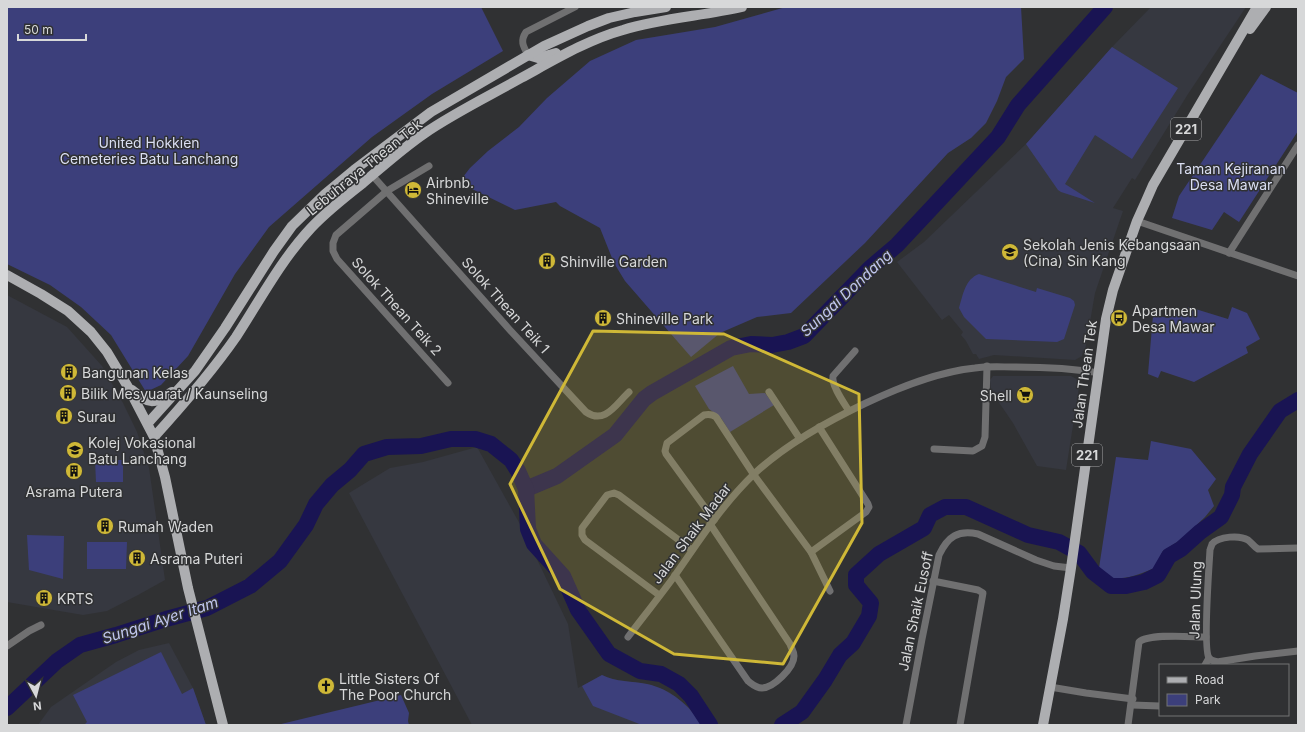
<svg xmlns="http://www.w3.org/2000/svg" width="1305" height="732" font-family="Inter,sans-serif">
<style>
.built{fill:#363840}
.green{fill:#3c3f7b}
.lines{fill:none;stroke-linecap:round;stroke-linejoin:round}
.river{stroke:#191453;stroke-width:16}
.street{stroke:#707071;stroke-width:7}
.primary{stroke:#adaeb1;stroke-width:10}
.marked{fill:#cfb837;fill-opacity:0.2;stroke:#cfb837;stroke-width:3;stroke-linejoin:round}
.labels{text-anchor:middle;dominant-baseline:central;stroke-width:3;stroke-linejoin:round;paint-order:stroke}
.shield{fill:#303133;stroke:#a5a6a7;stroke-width:1}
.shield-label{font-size:13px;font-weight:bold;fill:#d7d8d9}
.park-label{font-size:14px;fill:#dadef2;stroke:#303133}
.street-label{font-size:14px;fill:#d7d8d9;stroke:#303133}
.poi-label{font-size:14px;fill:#d7d8d9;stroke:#303133;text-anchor:start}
.water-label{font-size:15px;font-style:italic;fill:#c0c6ee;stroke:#303133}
</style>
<rect width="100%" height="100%" fill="#303133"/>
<g class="built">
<path d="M1151 7H1246L1188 94 1135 180 1132 178 1113 208 1123 211 1095 293 1085 351H1083L1082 356 1075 360 994 355 979 359 976 354H973L966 341 961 335 963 332 949 315 942 320 897 262 924 242 1026 144 1114 45Z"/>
<path d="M7 295 67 327 102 366 123 403 137 432 149 468 165 580 138 595 107 611 83 615 7 602Z"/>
<path d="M993 376H1071L1080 381 1066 470 1037 466 1013 423 991 391 990 380Z"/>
<path d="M477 447 521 526 568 624 578 688 602 675 610 679 648 684 669 692 690 708 703 725H472L349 493 390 468 423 462Z"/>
<path d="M169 643 193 688 206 725H38L51 707 116 662 139 650Z"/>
</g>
<g class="green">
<path d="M7 7H481L503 51 432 94 372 137 269 227 235 274 188 356 161 385 146 392 111 335 81 307 50 285 7 264Z"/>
<path d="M786 7H1021L1024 59 1006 77 997 101 986 123 971 138 948 153 865 243 791 313 757 317 720 333 691 357 625 281 614 263 600 228 560 206 556 202 515 210 470 188 463 177 470 168 488 151 519 127 547 98 590 61 636 40 715 27Z"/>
<path d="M1112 47 1178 88 1132 159 1095 135 1065 184 1095 203 1061 192 1058 190 1026 144Z"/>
<path d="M1261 74 1298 93V131L1239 222 1224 212 1212 230 1172 218 1179 196Z"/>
<path d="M979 274 1036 292 1037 288 1070 298 1074 301 1075 305 1064 339 1057 342 986 339 964 317 959 308C963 295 965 279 979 274Z"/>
<path d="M1189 307 1228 319 1232 307 1247 313 1260 339 1246 347 1248 353 1194 382 1161 371 1158 378 1148 374 1153 315 1168 318Z"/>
<path d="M733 366 749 394 765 393 774 405 730 432 721 418 709 409 695 386Z"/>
<path d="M1151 441 1191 449 1216 479 1208 490 1214 506 1205 517 1182 539 1163 551 1154 568C1139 575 1129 578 1113 579L1099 568 1116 457 1148 460Z"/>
<path d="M95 460H123V482H96Z"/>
<path d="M27 535 64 536 63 579 29 570Z"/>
<path d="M87 542H127L126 569H87Z"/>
<path d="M161 652 182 694 193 688 206 725H84L87 722 73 695Z"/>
<path d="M602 675C616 682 632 681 647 684 671 689 689 706 703 725H642L593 706 582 686Z"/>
<path d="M401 695 409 713 408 721 409 725H277Z"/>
</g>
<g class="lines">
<g class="river">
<path d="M526 489 557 476 615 435 644 399 652 393 731 348 751 344 772 345 788 342 804 336 870 268 897 245 998 137 1018 105 1105 7"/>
<path d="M7 708 57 661 80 645 116 635 166 619 207 608 250 586 280 561 306 525 316 504 332 485 350 470 364 454 387 447 421 446 451 439H475L491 444 511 460 518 471 526 489 528 529 534 544 563 576 578 610 609 654 640 671 661 674 679 684 691 696 710 725"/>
<path d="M782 725 802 712 825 680 840 655 853 643 869 616 871 603 856 585V575L879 554 924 528 930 515 945 507H966L1028 535 1059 542 1079 553 1093 572 1111 586H1126L1144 582 1158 575 1169 556 1181 549 1200 532 1221 517 1232 495 1233 487 1250 454 1280 411 1298 400"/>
</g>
<g class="street">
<path d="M528 55C523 46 520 41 526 32L575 7"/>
<path d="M429 166 387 191 336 235 333 243V251L337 259 448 383"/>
<path d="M372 175 509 329 586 412C605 425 616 404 629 392"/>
<path d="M1137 221 1298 276"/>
<path d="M1229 253 1298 145"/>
<path d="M769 392 800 439"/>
<path d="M849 411C844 403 831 385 833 376L855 351"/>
<path d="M934 449 973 451 982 446 985 437 987 366"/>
<path d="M714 520 666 454 665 451 667 443 704 415C709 414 712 414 716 417L754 475 811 552 830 591"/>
<path d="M1298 548 1258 549C1254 547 1252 543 1248 540 1240 535 1219 536 1212 544 1212 545 1210 549 1210 550 1209 566 1203 649 1209 658 1211 661 1215 661 1217 662L1255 656 1298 651"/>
<path d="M811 552 866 512 869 507 868 504 819 427"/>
<path d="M675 575 748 681C752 684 756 688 762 688 773 688 794 668 794 656 794 651 791 648 790 644L710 524"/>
<path d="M933 581 978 590 983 593 960 725"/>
<path d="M659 595 585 540 582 535V528L607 495 614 493 619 495 692 550"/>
<path d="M628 637C644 616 660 596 676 574 700 539 723 504 754 474 786 444 826 422 866 403 900 387 937 372 975 368 988 366 1001 367 1014 367 1043 367 1071 368 1099 373"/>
<path d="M7 646 29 631 41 625"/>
<path d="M1205 665 1209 658"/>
<path d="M1050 687 1086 693 1133 699"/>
<path d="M1132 705 1160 706"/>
<path d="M906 725 922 639 939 555C948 536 958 530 978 534L1036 560 1054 566 1071 568"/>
<path d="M1128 725 1139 642C1149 633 1192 637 1206 637"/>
</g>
<g class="primary">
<path d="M1250 29 1266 7"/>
<path d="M528 55 538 58 556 53"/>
<path d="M7 275 41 294 68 311 91 332 107 352 128 387 154 437 165 477 188 588 223 725"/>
<path d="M132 390C149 404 153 405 172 392"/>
<path d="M148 423 195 371 225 328 274 251 292 226 325 194 354 170 431 112 544 46 588 26 609 18 635 12 666 7"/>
<path d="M154 437C183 405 211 373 236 337 260 300 281 260 311 228 327 211 345 197 363 183 383 166 403 148 425 133 454 113 489 96 521 78 554 60 587 40 623 30 662 18 703 16 742 7"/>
<path d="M1043 725 1063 619 1071 568 1106 319 1113 290 1137 221 1146 201 1153 185 1257 7"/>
</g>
</g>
<path class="marked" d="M593 331 724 334 859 394 862 523 783 664 674 654 560 589 510 484Z"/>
<defs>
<g id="hotel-disc" transform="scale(0.9)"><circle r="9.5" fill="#cfb837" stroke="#303133"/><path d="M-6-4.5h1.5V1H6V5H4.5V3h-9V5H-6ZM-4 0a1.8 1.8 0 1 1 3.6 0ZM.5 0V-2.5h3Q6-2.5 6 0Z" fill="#111"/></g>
<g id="school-disc" transform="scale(0.9)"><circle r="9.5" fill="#cfb837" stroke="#303133"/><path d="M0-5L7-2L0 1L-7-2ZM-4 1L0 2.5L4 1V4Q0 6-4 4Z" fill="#111"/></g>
<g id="building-disc" transform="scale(0.9)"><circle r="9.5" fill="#cfb837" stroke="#303133"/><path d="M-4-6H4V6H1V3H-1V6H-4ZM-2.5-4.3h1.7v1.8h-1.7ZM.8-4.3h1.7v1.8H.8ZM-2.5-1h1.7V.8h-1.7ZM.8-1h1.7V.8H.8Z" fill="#111"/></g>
<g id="bus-disc" transform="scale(0.9)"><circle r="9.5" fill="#cfb837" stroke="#303133"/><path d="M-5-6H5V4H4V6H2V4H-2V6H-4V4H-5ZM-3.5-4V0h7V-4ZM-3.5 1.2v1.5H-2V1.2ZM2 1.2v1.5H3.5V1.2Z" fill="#111"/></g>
<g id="supermarket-disc" transform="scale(0.9)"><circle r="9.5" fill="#cfb837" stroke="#303133"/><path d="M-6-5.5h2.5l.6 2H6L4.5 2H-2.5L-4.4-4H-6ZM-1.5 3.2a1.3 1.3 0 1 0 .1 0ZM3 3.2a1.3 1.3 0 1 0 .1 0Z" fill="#111"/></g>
<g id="university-disc" transform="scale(0.9)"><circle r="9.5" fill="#cfb837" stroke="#303133"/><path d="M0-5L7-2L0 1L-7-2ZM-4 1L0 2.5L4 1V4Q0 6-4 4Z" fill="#111"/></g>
<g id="church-disc" transform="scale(0.9)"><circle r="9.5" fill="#cfb837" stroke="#303133"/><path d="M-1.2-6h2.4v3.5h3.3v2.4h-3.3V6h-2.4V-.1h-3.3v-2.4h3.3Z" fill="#111"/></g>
</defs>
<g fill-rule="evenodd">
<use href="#hotel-disc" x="413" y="190"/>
<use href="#school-disc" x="1010" y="252"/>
<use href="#building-disc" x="547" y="261"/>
<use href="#building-disc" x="603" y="318"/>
<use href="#bus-disc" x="1119" y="318"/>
<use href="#building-disc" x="69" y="372"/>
<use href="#building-disc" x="68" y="393"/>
<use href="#supermarket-disc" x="1025" y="395"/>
<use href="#building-disc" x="64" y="416"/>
<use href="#university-disc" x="75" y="450"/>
<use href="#building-disc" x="74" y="471"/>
<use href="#building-disc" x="105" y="526"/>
<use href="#building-disc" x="137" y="558"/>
<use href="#building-disc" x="44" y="598"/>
<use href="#church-disc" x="326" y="686"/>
</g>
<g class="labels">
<g class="shield">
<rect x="1171" y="118" width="30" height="22" rx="3"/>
<rect x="1072" y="444" width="30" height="22" rx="3"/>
</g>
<g class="shield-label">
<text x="1186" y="129">221</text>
<text x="1087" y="455">221</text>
</g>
<g class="park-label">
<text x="149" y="142">United Hokkien<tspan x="149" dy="16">Cemeteries Batu Lanchang</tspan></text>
<text x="1231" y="168">Taman Kejiranan<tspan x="1231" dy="16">Desa Mawar</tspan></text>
</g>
<g class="street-label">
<text transform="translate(364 167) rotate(-39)">Lebuhraya Thean Tek</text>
<text transform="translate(506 305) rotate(48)">Solok Thean Teik 1</text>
<text transform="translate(397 306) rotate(48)">Solok Thean Teik 2</text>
<text transform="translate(1084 374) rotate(-82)">Jalan Thean Tek</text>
<text transform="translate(691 533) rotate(-53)">Jalan Shaik Madar</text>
<text transform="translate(1195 600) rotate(-88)">Jalan Ulung</text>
<text transform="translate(915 611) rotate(-78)">Jalan Shaik Eusoff</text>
</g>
<g class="poi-label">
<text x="426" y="182">Airbnb.<tspan x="426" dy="16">Shineville</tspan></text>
<text x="1023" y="244">Sekolah Jenis Kebangsaan<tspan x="1023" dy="16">(Cina) Sin Kang</tspan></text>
<text x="560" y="261">Shinville Garden</text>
<text x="1132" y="310">Apartmen<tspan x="1132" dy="16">Desa Mawar</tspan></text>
<text x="616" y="318">Shineville Park</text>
<text x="82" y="372">Bangunan Kelas</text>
<text x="81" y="393">Bilik Mesyuarat / Kaunseling</text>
<text x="1012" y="395" text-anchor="end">Shell</text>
<text x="77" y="416">Surau</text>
<text x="88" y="442">Kolej Vokasional<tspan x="88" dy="16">Batu Lanchang</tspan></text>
<text x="74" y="491" text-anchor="middle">Asrama Putera</text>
<text x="118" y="526">Rumah Waden</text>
<text x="150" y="558">Asrama Puteri</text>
<text x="57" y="598">KRTS</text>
<text x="339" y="678">Little Sisters Of<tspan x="339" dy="16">The Poor Church</tspan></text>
</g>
<g class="water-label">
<text transform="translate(846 293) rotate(-43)">Sungai Dondang</text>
<text transform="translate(160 620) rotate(-18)">Sungai Ayer Itam</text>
</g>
</g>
<rect width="1305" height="732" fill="none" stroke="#d7d8d9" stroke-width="16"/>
<rect x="1159" y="664" width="130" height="52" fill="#303133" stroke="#737475"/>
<rect x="1167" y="677" width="20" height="6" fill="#adaeb1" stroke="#737475"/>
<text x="1195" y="684" font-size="12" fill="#d7d8d9">Road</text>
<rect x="1167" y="694" width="20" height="12" fill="#3c3f7b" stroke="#737475"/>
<text x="1195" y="704" font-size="12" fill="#d7d8d9">Park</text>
<g transform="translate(36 696) rotate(173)" stroke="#303133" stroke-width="3" paint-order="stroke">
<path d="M0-3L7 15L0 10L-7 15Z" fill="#d7d8d9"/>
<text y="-6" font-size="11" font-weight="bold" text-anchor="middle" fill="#d7d8d9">N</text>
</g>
<path d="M18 34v6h68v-6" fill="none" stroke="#d7d8d9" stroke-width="2"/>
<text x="24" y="34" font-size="12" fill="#d7d8d9" stroke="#303133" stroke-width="3" paint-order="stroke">50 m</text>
</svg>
